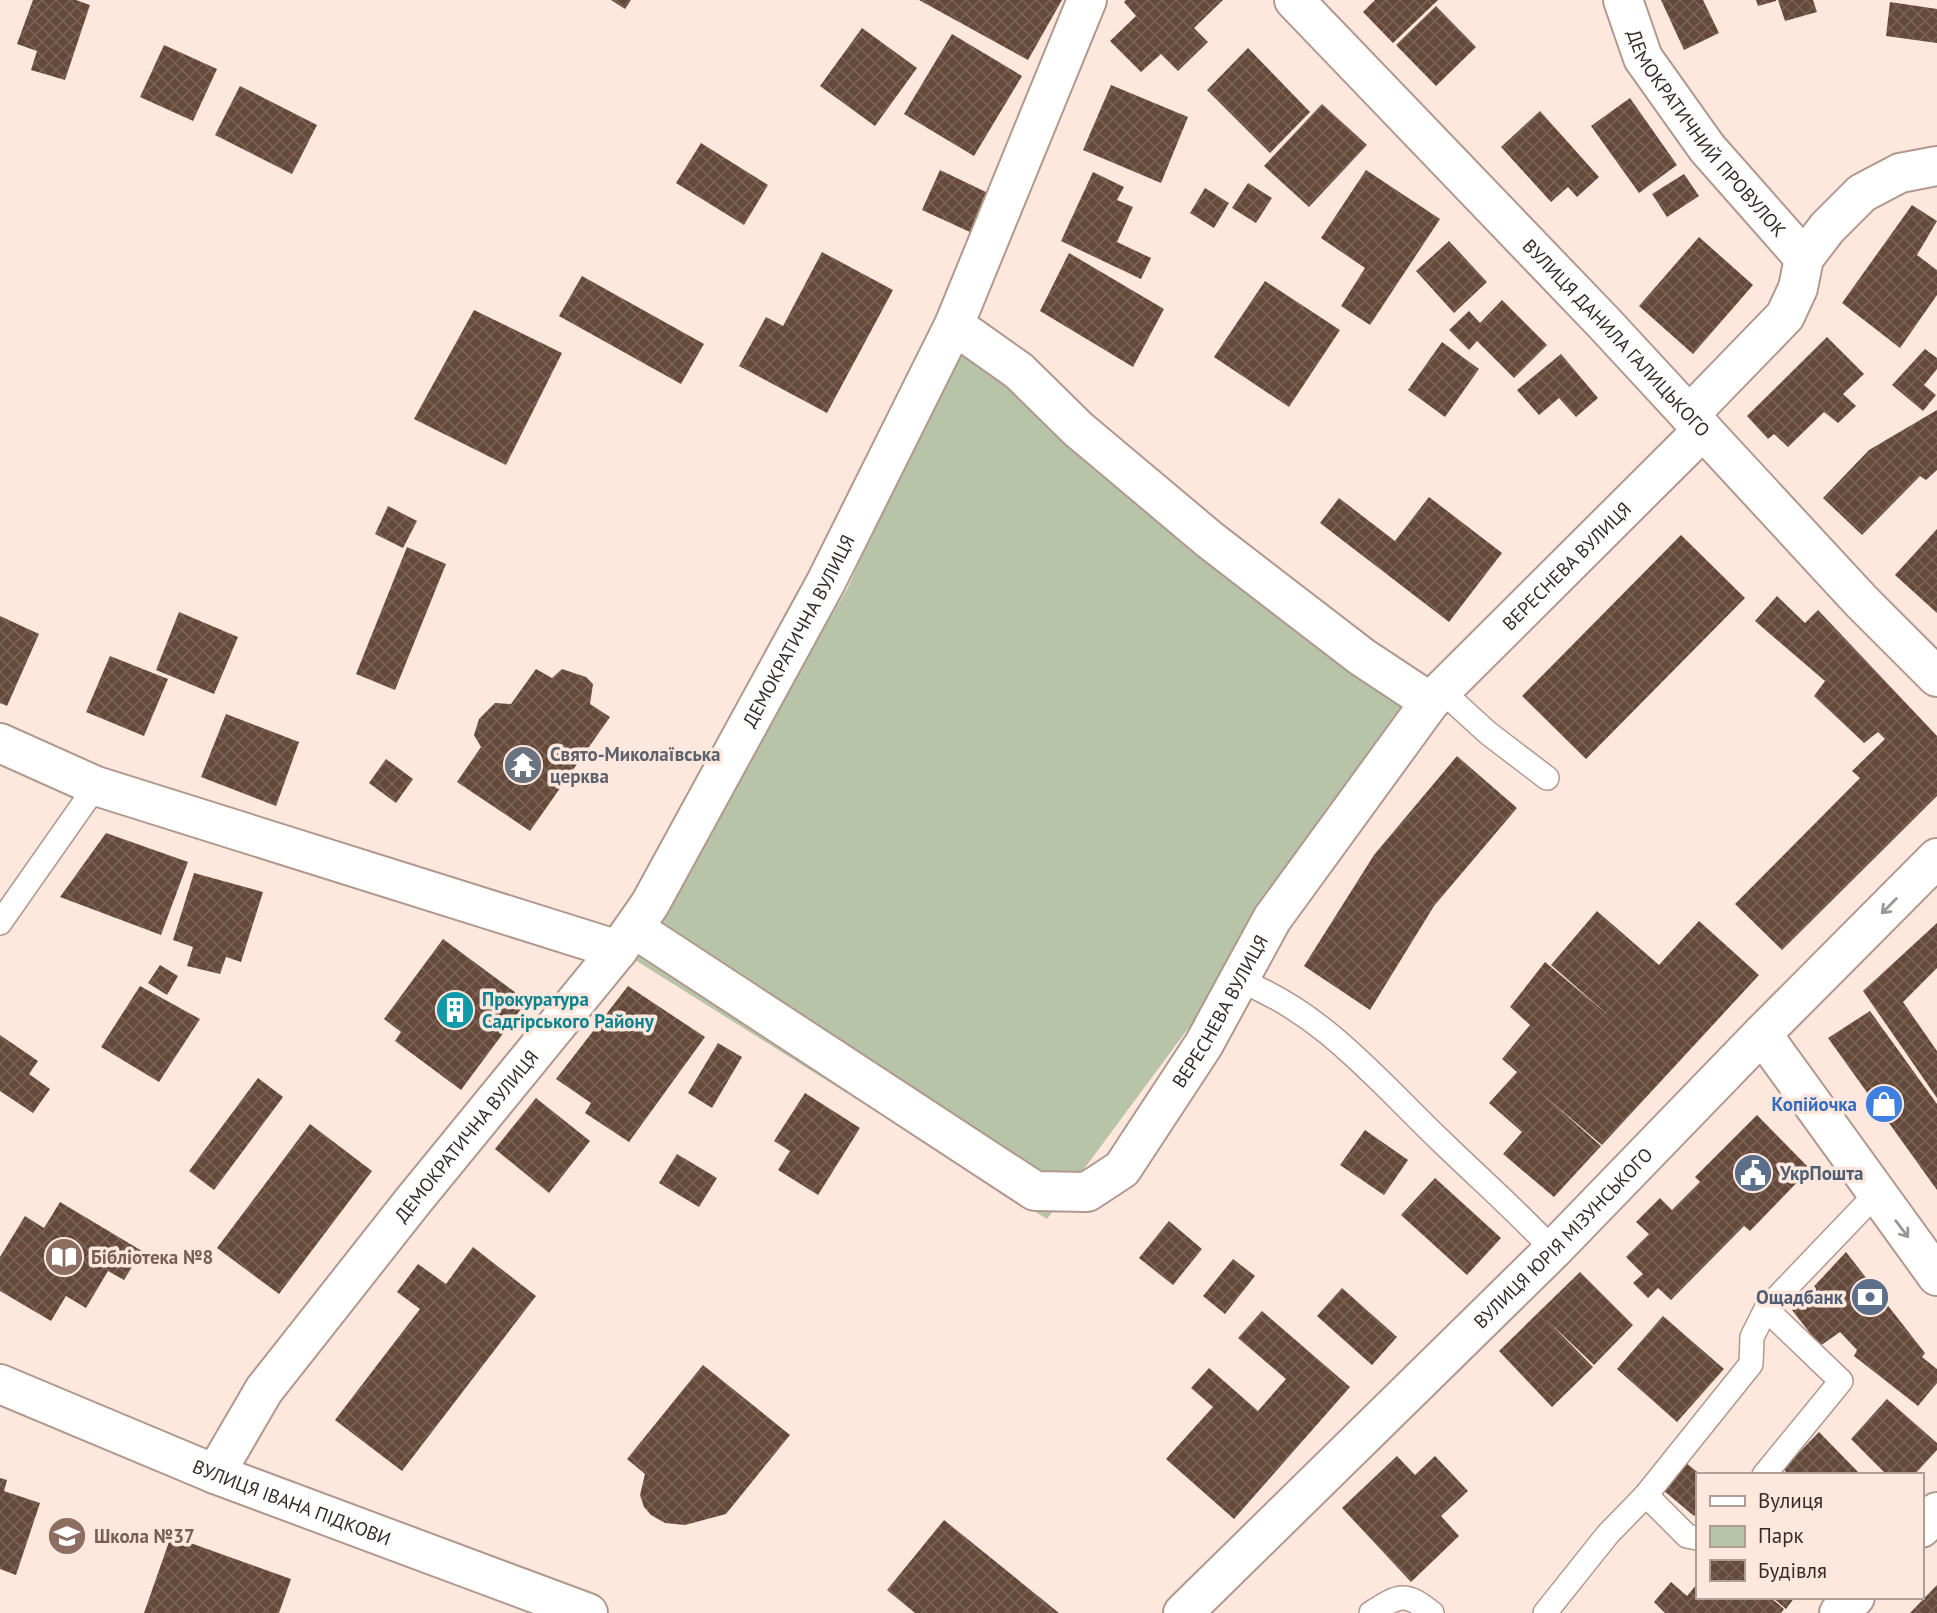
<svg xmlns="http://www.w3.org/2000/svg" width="1937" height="1613" font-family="'PT Sans',sans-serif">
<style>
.green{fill:#b7c4a8}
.building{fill:url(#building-cross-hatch)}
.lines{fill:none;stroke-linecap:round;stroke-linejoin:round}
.service-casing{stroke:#b0988c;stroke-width:26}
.minor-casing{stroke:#b0988c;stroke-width:42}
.tertiary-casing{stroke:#b0988c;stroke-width:42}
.secondary-casing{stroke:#b0988c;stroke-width:42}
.service{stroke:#fff;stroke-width:23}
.minor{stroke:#fff;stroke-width:38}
.tertiary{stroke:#fff;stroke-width:38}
.secondary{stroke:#fff;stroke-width:38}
.oneway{stroke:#9a9693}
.labels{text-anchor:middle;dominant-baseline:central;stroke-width:7;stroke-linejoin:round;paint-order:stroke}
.street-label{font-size:19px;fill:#362c27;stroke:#fee8de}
.worship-label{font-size:19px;font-weight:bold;fill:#5b616d;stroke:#fee8de;text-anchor:start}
.culture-label{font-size:19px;font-weight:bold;fill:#0d838f;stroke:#fee8de;text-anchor:start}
.shop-label{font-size:19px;font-weight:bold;fill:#366cbe;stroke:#fee8de;text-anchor:end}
.service-label{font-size:19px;font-weight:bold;fill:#4e5e75;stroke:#fee8de;text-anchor:start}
.education-label{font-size:19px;font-weight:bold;fill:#785e54;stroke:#fee8de;text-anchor:start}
</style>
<defs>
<pattern id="building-cross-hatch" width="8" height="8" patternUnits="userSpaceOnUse" patternTransform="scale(1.75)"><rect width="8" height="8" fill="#65493b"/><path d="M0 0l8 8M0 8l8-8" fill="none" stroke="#786155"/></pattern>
</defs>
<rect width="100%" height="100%" fill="#fee8de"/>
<path class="green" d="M969 321 1430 702 1047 1219 632 958 847 589Z"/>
<g class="building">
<path d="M33 0H76L90 5 65 80 31 70 37 51 17 44Z"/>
<path d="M611 0H631L625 9Z"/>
<path d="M919 0H1062L1028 60Z"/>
<path d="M1126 0H1223L1194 28 1208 42 1178 71 1161 54 1141 72 1110 41 1136 16 1124 2Z"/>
<path d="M1375 0H1438L1393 43 1363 12Z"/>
<path d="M1661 0H1703L1719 33 1684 50Z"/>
<path d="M1756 0H1776V1L1758 6Z"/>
<path d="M1778 0H1813L1817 12 1785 21Z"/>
<path d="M1890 2 1937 9V43L1886 36Z"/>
<path d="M1436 6 1476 47 1436 86 1396 45Z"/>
<path d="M862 28 917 68 875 126 820 86Z"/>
<path d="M952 34 1022 76 974 156 904 114Z"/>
<path d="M164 45 217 69 193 121 140 97Z"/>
<path d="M1248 48 1310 112 1270 153 1207 90Z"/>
<path d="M1111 85 1188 117 1161 183 1083 150Z"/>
<path d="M240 86 317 125 292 174 215 135Z"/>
<path d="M1630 98 1677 165 1639 193 1591 126Z"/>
<path d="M1322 104 1367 145 1309 207 1264 166Z"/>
<path d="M1540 111 1599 177 1577 197 1568 187 1551 202 1501 147Z"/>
<path d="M701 143 768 185 744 225 676 183Z"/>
<path d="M940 170 988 193 970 232 922 210Z"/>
<path d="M1366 170 1440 219 1370 325 1341 306 1365 268 1321 238Z"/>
<path d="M1093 172 1124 187 1117 200 1133 207 1117 242 1151 258 1141 279 1061 241Z"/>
<path d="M1684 174 1699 196 1667 217 1652 194Z"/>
<path d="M1248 183 1272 198 1256 223 1232 208Z"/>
<path d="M1205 188 1229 203 1214 228 1190 213Z"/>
<path d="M1912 205 1937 221 1917 255 1937 270V295L1900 348 1842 303Z"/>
<path d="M1699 237 1753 285 1693 354 1639 306Z"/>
<path d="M1449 241 1487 282 1454 313 1416 271Z"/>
<path d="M822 252 893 290 827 413 739 366 766 317 783 326Z"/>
<path d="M1069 253 1164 309 1133 367 1040 311Z"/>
<path d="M582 276 704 344 681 384 559 316Z"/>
<path d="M1265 281 1340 330 1289 407 1214 357Z"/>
<path d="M1502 300 1547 345 1514 378 1477 341 1469 350 1449 330 1469 311 1480 323Z"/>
<path d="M474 310 562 353 506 465 414 419Z"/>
<path d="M1827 337 1864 374 1843 394 1856 406 1838 423 1824 412 1788 447 1774 434 1768 439 1747 416Z"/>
<path d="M1442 342 1479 369 1445 417 1408 390Z"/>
<path d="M1925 349 1937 358V369L1924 385 1936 395 1923 411 1892 385Z"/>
<path d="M1561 354 1598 398 1576 417 1559 398 1539 415 1517 390Z"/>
<path d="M1937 410V470L1926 480 1920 476 1862 535 1823 498 1869 450Z"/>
<path d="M1429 497 1502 553 1449 622 1320 523 1339 498 1395 541Z"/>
<path d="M388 506 417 521 403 548 375 534Z"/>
<path d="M1937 529V613L1895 575Z"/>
<path d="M1681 535 1745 598 1586 759 1522 696Z"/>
<path d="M407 547 446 564 395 690 356 674Z"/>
<path d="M1777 596 1805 623 1818 610 1937 736V796L1782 950 1735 904 1860 778 1852 771 1885 739 1878 732 1864 743 1814 696 1825 681 1755 621Z"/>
<path d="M179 612 238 637 214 694 156 670Z"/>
<path d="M0 616 39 634 7 706 0 703Z"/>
<path d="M110 656 168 679 144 736 86 712Z"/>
<path d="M536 669 552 678 562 669 586 677 593 684 590 704 610 717 530 831 457 782 481 747 474 735 479 719 495 703 511 704Z"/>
<path d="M226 714 299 742 276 806 201 777Z"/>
<path d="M1457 756 1517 808 1434 906 1370 1010 1304 966 1374 855Z"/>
<path d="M386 759 413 779 396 803 369 783Z"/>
<path d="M106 833 188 862 161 935 60 897Z"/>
<path d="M194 873 263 892 241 962 226 957 220 974 187 966 193 947 173 940Z"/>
<path d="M1597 911 1659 965 1699 921 1759 975 1602 1145 1539 1091 1601 1146 1554 1197 1503 1154 1522 1132 1489 1103 1517 1072 1502 1059 1530 1025 1510 1007 1545 962 1613 1019 1551 965Z"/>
<path d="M1937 923V968L1903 1002 1937 1051V1098L1863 991Z"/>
<path d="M443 939 527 1001 461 1090 395 1041 401 1032 384 1019Z"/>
<path d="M160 965 178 976 167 995 148 983Z"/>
<path d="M140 986 200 1019 159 1082 101 1047Z"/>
<path d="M628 986 705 1037 629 1142 585 1113 591 1103 556 1079Z"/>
<path d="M1870 1011 1937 1104V1190L1828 1038Z"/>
<path d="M0 1035 38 1061 29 1074 50 1089 33 1113 0 1091Z"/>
<path d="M718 1043 742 1057 712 1108 688 1093Z"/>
<path d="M258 1078 283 1097 214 1190 189 1171Z"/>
<path d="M805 1093 860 1128 818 1195 778 1170 790 1151 774 1141Z"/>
<path d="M536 1098 590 1141 549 1193 495 1149Z"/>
<path d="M1757 1115 1810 1169 1750 1231 1744 1226 1671 1300 1658 1288 1648 1298 1633 1283 1643 1274 1626 1257 1649 1234 1636 1222 1660 1198 1672 1210 1700 1182 1695 1177Z"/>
<path d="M310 1124 372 1171 279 1294 217 1248Z"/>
<path d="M1365 1130 1408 1160 1384 1195 1340 1165Z"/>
<path d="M677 1154 717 1178 699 1207 659 1183Z"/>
<path d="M1435 1178 1501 1238 1467 1275 1401 1215Z"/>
<path d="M60 1202 142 1251 124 1280 108 1271 86 1308 66 1296 51 1321 0 1291V1257L25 1216 44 1228Z"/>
<path d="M1169 1221 1202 1249 1173 1285 1139 1258Z"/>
<path d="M473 1247 536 1296 402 1471 335 1420 420 1309 397 1292 418 1264 446 1284Z"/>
<path d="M1846 1252 1925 1353 1922 1357 1937 1369V1383L1918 1406 1854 1356 1857 1350 1840 1332 1820 1346 1792 1310Z"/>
<path d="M1233 1259 1255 1276 1225 1314 1203 1296Z"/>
<path d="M1580 1272 1633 1325 1594 1365 1546 1319 1593 1367 1552 1407 1499 1351Z"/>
<path d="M1342 1288 1397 1337 1372 1365 1317 1316Z"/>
<path d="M1262 1311 1350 1387 1234 1519 1166 1459 1213 1407 1191 1388 1209 1368 1258 1411 1286 1379 1238 1338Z"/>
<path d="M1663 1316 1724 1369 1677 1422 1617 1369Z"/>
<path d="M703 1365 790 1435 726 1514 685 1525 665 1523 651 1515 644 1507 640 1495 645 1474 627 1459Z"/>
<path d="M1887 1399 1937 1443V1450L1914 1475H1887L1851 1439Z"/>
<path d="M1819 1432 1861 1475H1789L1783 1469Z"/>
<path d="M1397 1456 1415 1475 1435 1456 1468 1491 1441 1516 1459 1536 1411 1582 1342 1508Z"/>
<path d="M1685 1462 1701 1475H1697V1512L1694 1516 1663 1490Z"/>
<path d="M0 1478 7 1480 4 1491 40 1503 16 1575 0 1569Z"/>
<path d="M944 1520 1059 1613H915L887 1590Z"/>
<path d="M171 1536 291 1579 279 1613H144Z"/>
<path d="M1671 1582 1687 1596 1697 1584V1597H1770L1784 1609 1781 1613H1665L1654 1602Z"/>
<path d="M1937 1585V1613H1910Z"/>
<path d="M1772 1597H1795L1786 1609Z"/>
</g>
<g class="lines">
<g class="service-casing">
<g id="service">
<path d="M1442 691 1488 733 1547 778"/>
<path d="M0 923 96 786"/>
<path d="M1238 980C1323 1012 1378 1081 1442 1142 1479 1178 1518 1212 1553 1250"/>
<path d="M1764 1475 1841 1381 1766 1309"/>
<path d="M1646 1495 1687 1536 1697 1538"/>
<path d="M1371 1613C1399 1595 1405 1591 1432 1613"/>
<path d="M1545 1613 1608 1534 1646 1495 1751 1364 1752 1337 1766 1309 1876 1194"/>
</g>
</g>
<g class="minor-casing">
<g id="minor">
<path id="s1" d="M1623 0 1643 58 1707 148 1804 258"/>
<path d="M954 325 1019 371 1078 429 1210 540 1362 657 1430 702"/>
<path d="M1689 415 1785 316 1798 288 1804 258 1827 228 1862 193 1900 173 1937 166"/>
<path d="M0 743 96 786 618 950"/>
<path id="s2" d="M635 929 1035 1191 1087 1192 1122 1169 1204 1044 1272 919 1430 702 1703 430"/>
<path id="s3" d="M215 1474 264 1390 413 1201 618 950 650 904 826 582 954 325 1087 0"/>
<path id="s4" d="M1183 1613 1553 1250 1762 1034"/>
</g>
</g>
<g class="tertiary-casing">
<g id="tertiary">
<path id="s5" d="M1294 0 1605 324 1861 601 1937 677"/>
<path id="s6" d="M0 1384 215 1474 588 1613"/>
</g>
</g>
<g class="secondary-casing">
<g id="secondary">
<path d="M1937 858 1762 1034 1937 1276"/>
<path d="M1921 1528 1937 1512"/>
<path d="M1839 1613 1855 1597"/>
</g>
</g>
<use href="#service" class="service"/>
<use href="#minor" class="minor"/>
<use href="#tertiary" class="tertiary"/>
<use href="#secondary" class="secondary"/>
</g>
<defs><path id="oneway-shaft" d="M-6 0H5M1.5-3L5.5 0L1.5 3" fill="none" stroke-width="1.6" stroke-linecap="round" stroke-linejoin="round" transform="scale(1.75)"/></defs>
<g class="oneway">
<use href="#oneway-shaft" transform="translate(1889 906) rotate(135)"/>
<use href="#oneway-shaft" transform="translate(1902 1229) rotate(53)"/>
</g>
<defs>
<g id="temple-disc" transform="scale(2.0125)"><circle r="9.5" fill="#6b7280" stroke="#fee8de"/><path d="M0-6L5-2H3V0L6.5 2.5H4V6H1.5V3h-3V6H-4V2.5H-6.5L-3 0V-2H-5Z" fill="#fff"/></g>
<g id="building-disc" transform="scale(2.0125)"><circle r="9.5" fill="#0f9aa8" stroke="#fee8de"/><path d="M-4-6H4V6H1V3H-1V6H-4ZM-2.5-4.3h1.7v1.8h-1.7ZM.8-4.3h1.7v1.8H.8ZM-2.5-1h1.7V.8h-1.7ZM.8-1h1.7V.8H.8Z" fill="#fff"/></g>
<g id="shop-disc" transform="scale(2.0125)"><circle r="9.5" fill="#3f7fe0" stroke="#fee8de"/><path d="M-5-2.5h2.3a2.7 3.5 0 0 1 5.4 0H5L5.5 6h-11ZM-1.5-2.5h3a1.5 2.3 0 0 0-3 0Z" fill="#fff"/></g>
<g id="civic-disc" transform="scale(2.0125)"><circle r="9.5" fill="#5c6f8a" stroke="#fee8de"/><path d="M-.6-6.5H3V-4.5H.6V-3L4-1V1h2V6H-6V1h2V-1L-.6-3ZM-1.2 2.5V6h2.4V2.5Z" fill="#fff"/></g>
<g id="library-disc" transform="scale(2.0125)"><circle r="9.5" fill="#8d6e63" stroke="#fee8de"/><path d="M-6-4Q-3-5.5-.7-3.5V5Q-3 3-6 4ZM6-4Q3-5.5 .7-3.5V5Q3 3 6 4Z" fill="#fff"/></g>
<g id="bank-disc" transform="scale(2.0125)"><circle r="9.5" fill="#5c6f8a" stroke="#fee8de"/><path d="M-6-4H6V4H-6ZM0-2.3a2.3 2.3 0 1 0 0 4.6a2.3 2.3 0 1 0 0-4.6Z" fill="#fff"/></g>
<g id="school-disc" transform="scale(2.0125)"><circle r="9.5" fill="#8d6e63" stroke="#fee8de"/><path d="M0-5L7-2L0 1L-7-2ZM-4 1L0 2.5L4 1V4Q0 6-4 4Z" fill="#fff"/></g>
</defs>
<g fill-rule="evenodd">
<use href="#temple-disc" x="523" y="765"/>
<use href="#building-disc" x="455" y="1010"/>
<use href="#shop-disc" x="1884" y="1104"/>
<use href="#civic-disc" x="1753" y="1173"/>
<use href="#library-disc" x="64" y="1257"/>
<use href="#bank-disc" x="1870" y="1297"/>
<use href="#school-disc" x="67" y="1536"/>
</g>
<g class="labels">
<g class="street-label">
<text stroke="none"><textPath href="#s1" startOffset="159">ДЕМОКРАТИЧНИЙ ПРОВУЛОК</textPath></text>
<text stroke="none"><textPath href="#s5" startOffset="467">ВУЛИЦЯ ДАНИЛА ГАЛИЦЬКОГО</textPath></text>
<text stroke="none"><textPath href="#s2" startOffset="1325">ВЕРЕСНЕВА ВУЛИЦЯ</textPath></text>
<text stroke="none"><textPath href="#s3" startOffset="1029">ДЕМОКРАТИЧНА ВУЛИЦЯ</textPath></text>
<text stroke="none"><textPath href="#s2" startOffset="758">ВЕРЕСНЕВА ВУЛИЦЯ</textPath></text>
<text stroke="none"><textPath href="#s3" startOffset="422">ДЕМОКРАТИЧНА ВУЛИЦЯ</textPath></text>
<text stroke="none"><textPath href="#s4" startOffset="534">ВУЛИЦЯ ЮРІЯ МІЗУНСЬКОГО</textPath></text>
<text stroke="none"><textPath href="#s6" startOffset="315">ВУЛИЦЯ ІВАНА ПІДКОВИ</textPath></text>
</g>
<g class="worship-label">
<text x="550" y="754">Свято-Миколаївська<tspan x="550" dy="22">церква</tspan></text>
</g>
<g class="culture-label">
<text x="482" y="999">Прокуратура<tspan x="482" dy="22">Садгірського Району</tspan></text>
</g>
<g class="shop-label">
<text x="1857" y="1104">Копійочка</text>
</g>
<g class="service-label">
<text x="1780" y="1173">УкрПошта</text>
<text x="1843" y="1297" text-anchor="end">Ощадбанк</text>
</g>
<g class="education-label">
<text x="91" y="1257">Бібліотека №8</text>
<text x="94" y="1536">Школа №37</text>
</g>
</g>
<rect x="1696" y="1473" width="228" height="126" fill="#fee8de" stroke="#ae9d95" stroke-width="2"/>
<rect x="1710" y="1496" width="35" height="10" fill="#ffffff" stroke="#ae9d95" stroke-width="2"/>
<text x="1758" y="1508" font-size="21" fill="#362c27">Вулиця</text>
<rect x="1710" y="1526" width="35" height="21" fill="#b7c4a8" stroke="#ae9d95" stroke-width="2"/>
<text x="1758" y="1543" font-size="21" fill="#362c27">Парк</text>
<rect x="1710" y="1560" width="35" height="21" fill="url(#building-cross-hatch)" stroke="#ae9d95" stroke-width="2"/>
<text x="1758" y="1578" font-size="21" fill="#362c27">Будівля</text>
</svg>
